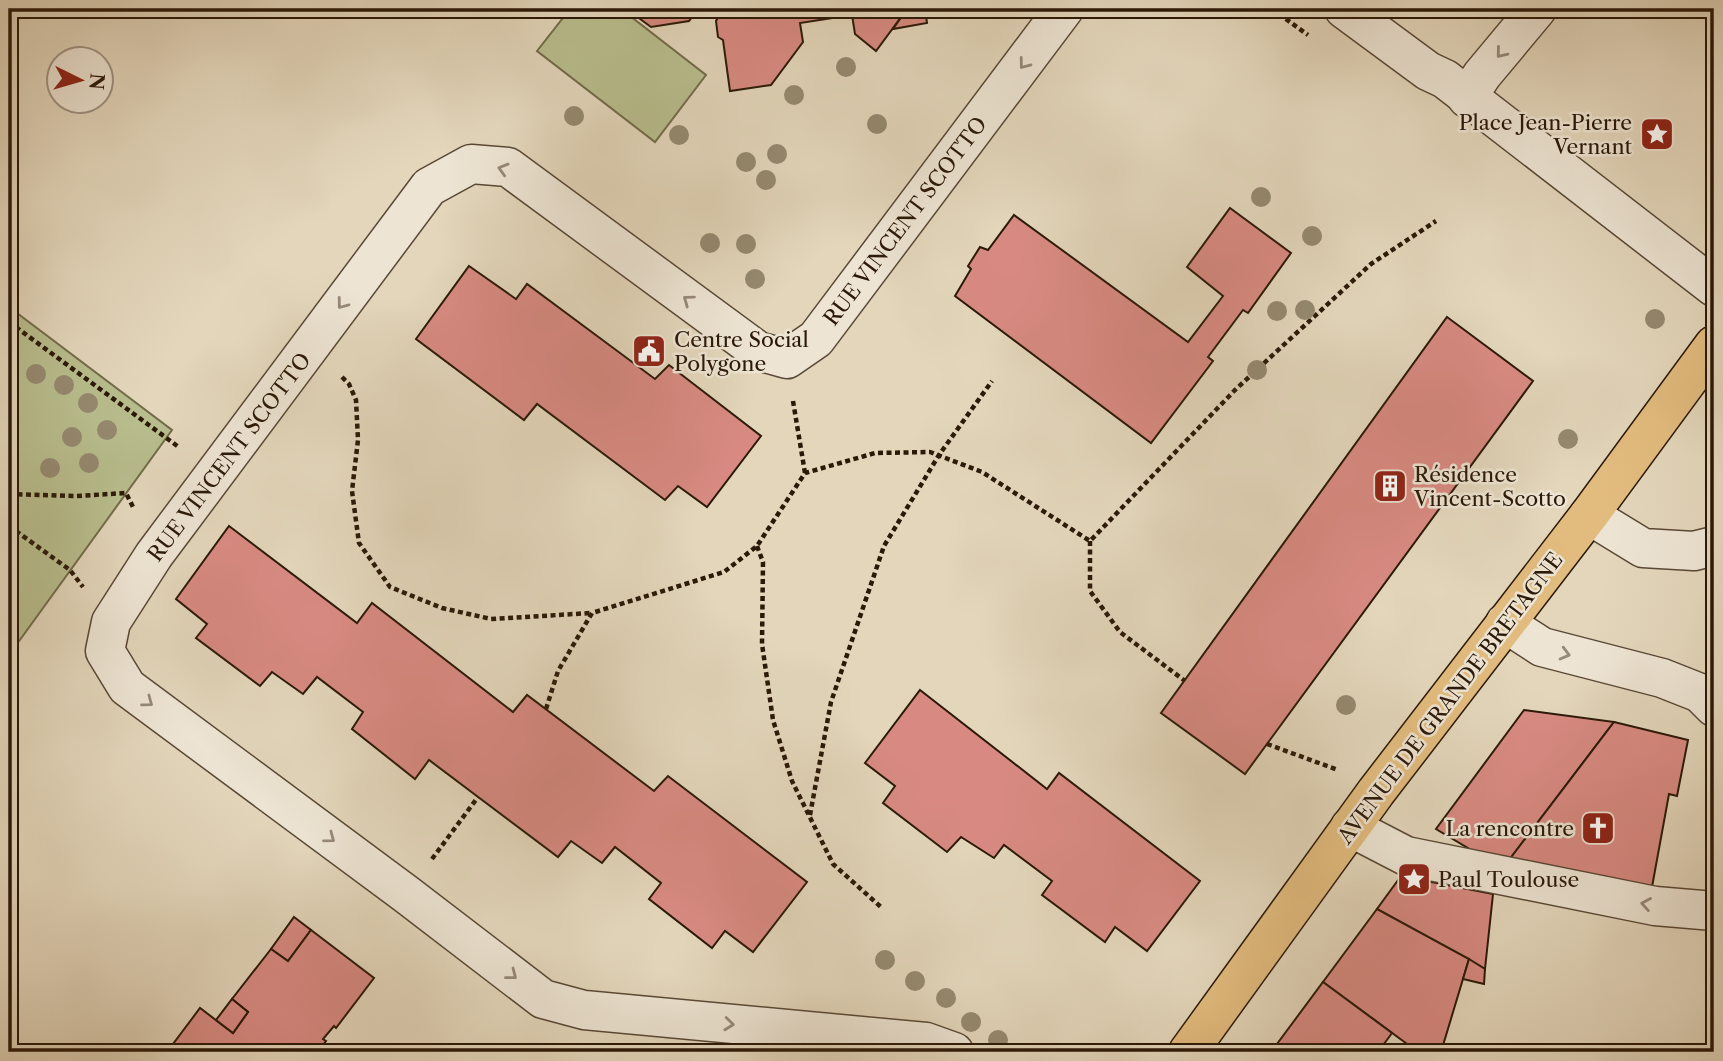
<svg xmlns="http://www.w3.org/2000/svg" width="1723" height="1061" font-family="'Libre Caslon Text',serif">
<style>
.green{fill:#b8bd8d;stroke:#726b4a;stroke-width:2}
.building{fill:#d88a82;stroke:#2b1908;stroke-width:2}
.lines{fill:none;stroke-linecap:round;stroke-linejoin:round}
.minor-casing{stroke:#594835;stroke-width:41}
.major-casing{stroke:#2b1908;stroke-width:41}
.path{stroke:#2b1908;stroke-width:4.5;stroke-dasharray:5 3.5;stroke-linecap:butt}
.minor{stroke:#ede4d3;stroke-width:38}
.major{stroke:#e2bb7e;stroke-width:38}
.tree{fill:#95896f}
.oneway{stroke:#968978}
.labels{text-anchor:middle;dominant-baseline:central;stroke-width:5;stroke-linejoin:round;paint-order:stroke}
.poi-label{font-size:21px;fill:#2b1908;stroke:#ede4d3;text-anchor:start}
.street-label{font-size:21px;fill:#2b1908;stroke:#ede4d3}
</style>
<rect width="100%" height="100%" fill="#e3d6bb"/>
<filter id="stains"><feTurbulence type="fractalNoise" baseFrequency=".00286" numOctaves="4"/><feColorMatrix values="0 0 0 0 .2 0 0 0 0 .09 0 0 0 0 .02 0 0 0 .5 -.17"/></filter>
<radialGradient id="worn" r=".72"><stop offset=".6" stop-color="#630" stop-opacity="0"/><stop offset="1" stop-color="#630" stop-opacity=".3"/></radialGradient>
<g class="green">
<path d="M570 9H621L706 75 655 142 537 51Z"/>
<path d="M9 307 172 430 9 655Z"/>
</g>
<g class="building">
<path d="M631 9H698L689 21 651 27 632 13Z"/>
<path d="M713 9H907L876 51 855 34 852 15 800 23 803 42 771 85 730 91 723 40 718 37 716 21 720 14Z"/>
<path d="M907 9H925L927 23 893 29Z"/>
<path d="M1230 208 1291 253 1248 313 1243 310 1208 357 1213 361 1151 443 955 296 971 269 968 266 980 247 988 250 1014 215 1188 342 1223 296 1187 267Z"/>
<path d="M469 266 516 299 527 284 655 379 669 365 761 436 707 507 678 486 665 500 537 404 524 420 416 339Z"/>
<path d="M1447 317 1533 381 1245 774 1161 713Z"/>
<path d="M229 526 357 623 372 603 513 712 527 695 654 791 668 776 807 882 753 952 725 931 712 948 649 899 661 883 615 847 602 863 571 841 558 857 429 760 415 779 352 729 363 712 317 677 303 694 272 672 260 686 196 638 207 624 176 599Z"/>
<path d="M920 690 1047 789 1059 773 1200 881 1147 951 1115 927 1105 942 1042 895 1052 881 1004 845 994 858 961 837 947 852 883 803 895 786 865 763Z"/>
<path d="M1524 710 1614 722 1509 860 1478 854 1436 829Z"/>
<path d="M1614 722 1688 740 1677 796 1669 794 1652 887 1509 860Z"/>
<path d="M1401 876 1493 894 1485 969 1377 909Z"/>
<path d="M1377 909 1469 959 1441 1052H1418L1323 982Z"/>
<path d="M294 917 311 930 288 961 271 949Z"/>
<path d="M311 930 374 978 336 1028 334 1026 323 1039 326 1041 318 1052H167L200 1008 233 1033 248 1012 232 999 271 949 288 961Z"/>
<path d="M1469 959 1485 969 1484 984 1463 979Z"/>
<path d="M1323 982 1392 1033 1378 1052H1271Z"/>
<path d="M232 999 248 1012 233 1033 216 1020Z"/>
<path d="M1443 1045 1472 1052H1441Z"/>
</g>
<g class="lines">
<g class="minor-casing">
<g id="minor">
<path d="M1344 9 1428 71 1445 79 1714 287"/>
<path d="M1467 98 1482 75 1537 9"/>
<path d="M1589 515 1643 548 1694 551 1714 546"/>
<path d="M1505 623 1542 647 1662 678 1700 693 1714 707"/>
<path d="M1350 827 1406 856 1655 906 1714 911"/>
<path d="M954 1052 926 1042 584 1010 543 999 406 894 127 687 105 651 111 622 154 555 429 187 471 164 508 167 758 351 787 359 816 339 1064 9"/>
</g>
</g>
<g class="major-casing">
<path id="major" d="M1188 1052 1376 792 1589 515 1714 345"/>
</g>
<g class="path">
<path d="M1272 9 1308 35"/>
<path d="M9 322 180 448"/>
<path d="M342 377 349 384 356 400 358 440 352 491 359 543 390 587 442 608 491 619 591 613"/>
<path d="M793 401 805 473"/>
<path d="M9 494 76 496 126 493 134 509"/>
<path d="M9 526 70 570 83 587"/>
<path d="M1090 541V591L1120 632 1185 681"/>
<path d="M757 546 763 562 762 644 773 720 792 781 833 864 882 908"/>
<path d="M546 709 558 671 592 613 724 572 757 546 805 473 875 453 930 452 982 472 1090 541 1235 390 1371 264 1436 221"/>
<path d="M1267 744 1338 770"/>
<path d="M810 815 831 702 884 546 939 455 992 381"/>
<path d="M432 859 478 797"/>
</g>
<use href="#minor" class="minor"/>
<use href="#major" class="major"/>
</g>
<g class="tree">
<circle cx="846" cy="67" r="10"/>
<circle cx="794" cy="95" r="10"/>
<circle cx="574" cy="116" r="10"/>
<circle cx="877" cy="124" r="10"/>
<circle cx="679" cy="135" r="10"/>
<circle cx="777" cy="154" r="10"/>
<circle cx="746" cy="162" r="10"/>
<circle cx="766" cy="180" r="10"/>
<circle cx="1261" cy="197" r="10"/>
<circle cx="1312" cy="236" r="10"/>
<circle cx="710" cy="243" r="10"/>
<circle cx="746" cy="244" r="10"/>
<circle cx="755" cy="279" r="10"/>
<circle cx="1305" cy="310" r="10"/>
<circle cx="1277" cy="311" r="10"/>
<circle cx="1655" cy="319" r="10"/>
<circle cx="1257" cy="370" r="10"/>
<circle cx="36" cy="374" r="10"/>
<circle cx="64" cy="385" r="10"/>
<circle cx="88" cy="403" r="10"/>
<circle cx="107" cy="430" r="10"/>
<circle cx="72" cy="437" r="10"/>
<circle cx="1568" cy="439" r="10"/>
<circle cx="89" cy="463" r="10"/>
<circle cx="50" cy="468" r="10"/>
<circle cx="1346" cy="705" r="10"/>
<circle cx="885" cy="960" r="10"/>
<circle cx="915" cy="981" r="10"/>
<circle cx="946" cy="998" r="10"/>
<circle cx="971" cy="1022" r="10"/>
<circle cx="998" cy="1040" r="10"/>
</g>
<defs><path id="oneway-chevron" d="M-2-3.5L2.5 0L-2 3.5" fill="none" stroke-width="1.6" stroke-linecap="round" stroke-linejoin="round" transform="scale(1.75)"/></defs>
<g class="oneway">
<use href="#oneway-chevron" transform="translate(1501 53) rotate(129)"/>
<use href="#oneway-chevron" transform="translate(1024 64) rotate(127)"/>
<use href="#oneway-chevron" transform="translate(503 169) rotate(-164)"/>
<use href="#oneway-chevron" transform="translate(688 300) rotate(-144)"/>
<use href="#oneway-chevron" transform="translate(342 304) rotate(127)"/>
<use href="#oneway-chevron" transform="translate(1565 654) rotate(15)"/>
<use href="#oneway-chevron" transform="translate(148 702) rotate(37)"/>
<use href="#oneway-chevron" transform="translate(330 838) rotate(37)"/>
<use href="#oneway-chevron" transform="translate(1646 904) rotate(-170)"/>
<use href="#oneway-chevron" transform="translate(512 975) rotate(38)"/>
<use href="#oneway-chevron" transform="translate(729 1024) rotate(6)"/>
</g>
<defs>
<g id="sight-square" transform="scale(1.75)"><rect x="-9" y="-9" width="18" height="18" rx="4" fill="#8f2418" stroke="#ede4d3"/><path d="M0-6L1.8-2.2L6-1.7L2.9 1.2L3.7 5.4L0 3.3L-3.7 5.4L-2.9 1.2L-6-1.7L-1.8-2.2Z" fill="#fff"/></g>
<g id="civic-square" transform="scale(1.75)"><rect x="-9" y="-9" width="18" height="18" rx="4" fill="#8f2418" stroke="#ede4d3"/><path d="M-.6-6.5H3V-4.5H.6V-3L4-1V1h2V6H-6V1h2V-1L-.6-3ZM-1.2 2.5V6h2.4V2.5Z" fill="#fff"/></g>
<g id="building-square" transform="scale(1.75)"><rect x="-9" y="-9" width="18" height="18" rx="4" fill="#8f2418" stroke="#ede4d3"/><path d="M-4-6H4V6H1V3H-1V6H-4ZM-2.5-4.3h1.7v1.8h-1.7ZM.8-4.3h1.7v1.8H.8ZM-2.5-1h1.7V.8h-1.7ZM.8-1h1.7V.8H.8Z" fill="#fff"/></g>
<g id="church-square" transform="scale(1.75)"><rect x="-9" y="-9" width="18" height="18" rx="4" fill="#8f2418" stroke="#ede4d3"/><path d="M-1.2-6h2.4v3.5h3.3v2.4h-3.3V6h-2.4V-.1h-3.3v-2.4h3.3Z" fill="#fff"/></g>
</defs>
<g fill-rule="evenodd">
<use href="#sight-square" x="1657" y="134"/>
<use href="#civic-square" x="649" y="351"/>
<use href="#building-square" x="1390" y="486"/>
<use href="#church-square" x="1598" y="828"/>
<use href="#sight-square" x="1414" y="879"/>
</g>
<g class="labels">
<g class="poi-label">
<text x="1632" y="122" text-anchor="end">Place Jean-Pierre<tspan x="1632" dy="24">Vernant</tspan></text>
<text x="674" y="339">Centre Social<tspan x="674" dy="24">Polygone</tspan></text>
<text x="1414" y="474">Résidence<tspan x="1414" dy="24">Vincent-Scotto</tspan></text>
<text x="1574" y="828" text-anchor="end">La rencontre</text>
<text x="1438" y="879">Paul Toulouse</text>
</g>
<g class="street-label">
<text transform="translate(905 221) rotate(-53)">RUE VINCENT SCOTTO</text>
<text transform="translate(229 457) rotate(-53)">RUE VINCENT SCOTTO</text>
<text transform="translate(1450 698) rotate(-53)">AVENUE DE GRANDE BRETAGNE</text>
</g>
</g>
<rect width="1723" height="1061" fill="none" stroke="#e3d6bb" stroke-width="35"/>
<rect x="10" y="10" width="1702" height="1040" fill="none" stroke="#2b1908" stroke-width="3.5"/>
<rect x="18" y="18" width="1688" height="1026" fill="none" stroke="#2b1908" stroke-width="2"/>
<g transform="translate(80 80) rotate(95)"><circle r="33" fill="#ede4d3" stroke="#9f9382" stroke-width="2"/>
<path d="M0-5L12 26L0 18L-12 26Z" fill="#8f2418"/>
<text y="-10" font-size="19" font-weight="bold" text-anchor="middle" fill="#2b1908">N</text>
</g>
<rect width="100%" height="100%" filter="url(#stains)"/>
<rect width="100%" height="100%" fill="url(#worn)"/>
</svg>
